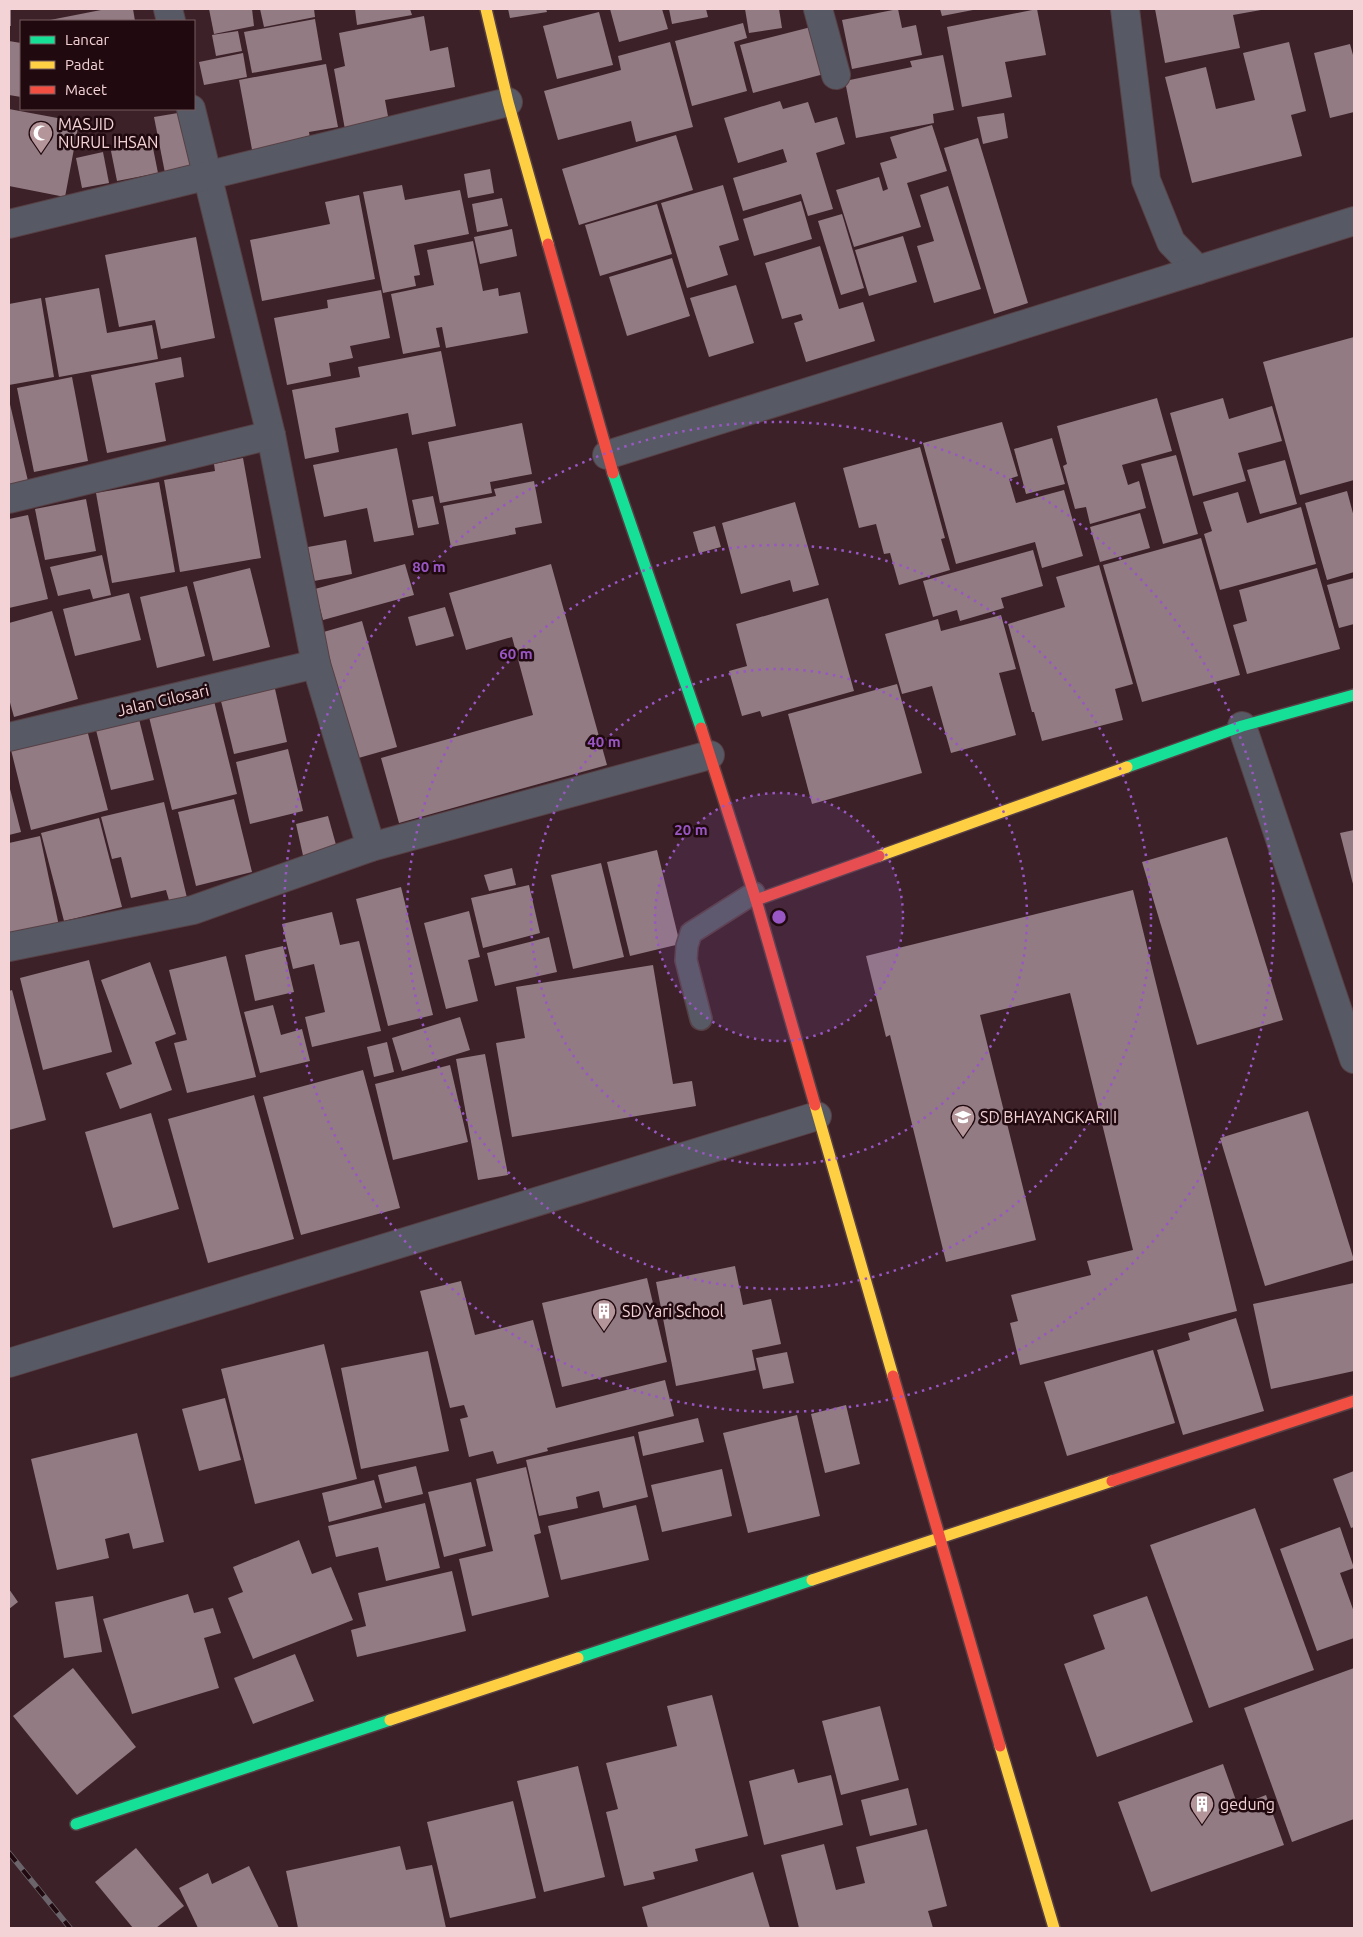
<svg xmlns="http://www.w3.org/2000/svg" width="1363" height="1937" font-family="Ubuntu,sans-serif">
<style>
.building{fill:#927b83}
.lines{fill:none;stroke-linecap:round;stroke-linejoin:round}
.lane-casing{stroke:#574045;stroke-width:24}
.street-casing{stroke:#574045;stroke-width:30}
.fast-casing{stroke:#574045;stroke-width:14}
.slow-casing{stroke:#574045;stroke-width:14}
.jam-casing{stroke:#574045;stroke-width:14}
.lane{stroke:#575a64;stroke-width:21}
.street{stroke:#575a64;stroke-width:28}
.fast{stroke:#16e098;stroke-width:11}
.slow{stroke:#ffcf43;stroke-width:11}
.jam{stroke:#f24e42;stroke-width:11}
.rail-casing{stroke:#6b646b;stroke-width:5.5}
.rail{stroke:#200a0f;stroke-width:4;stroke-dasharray:11;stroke-linecap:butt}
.ring{fill:none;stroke:#9956c5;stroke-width:2.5;stroke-dasharray:2.5 5}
.labels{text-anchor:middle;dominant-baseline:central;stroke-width:5;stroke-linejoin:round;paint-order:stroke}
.poi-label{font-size:16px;fill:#f4d3d7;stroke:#200a0f;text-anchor:start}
.street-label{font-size:16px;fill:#f4d3d7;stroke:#200a0f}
.centre{fill:#9956c5;stroke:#200a0f;stroke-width:2.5}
.ring-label{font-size:15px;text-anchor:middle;font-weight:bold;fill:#9956c5;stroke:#200a0f;stroke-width:5;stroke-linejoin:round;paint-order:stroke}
</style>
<rect width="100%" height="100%" fill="#3c2128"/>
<g class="building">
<rect x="9" y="9" width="2" height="17"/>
<path d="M106 9H133L135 21H45Z"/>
<path d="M209 9H252L254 26 214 34Z"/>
<path d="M260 9H314L315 17 264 27Z"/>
<path d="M355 9H410L412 15 357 25Z"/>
<path d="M508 9H546L547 12 510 18Z"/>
<path d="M610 9H662L668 29 619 42Z"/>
<path d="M669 9H706L708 17 672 24Z"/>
<path d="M745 9H779L782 28 749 33Z"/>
<path d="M898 9 902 28 916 25 922 55 852 69 842 20Z"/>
<path d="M940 9H973V10L942 16Z"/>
<path d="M1037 9 1046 55 1005 62 1012 97 962 107 947 27Z"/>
<path d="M1155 9H1261V10L1233 15 1240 48 1165 63Z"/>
<path d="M599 12 613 65 557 79 543 26Z"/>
<path d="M424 16 430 51 448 47 455 87 385 100 390 127 346 135 334 69 345 66 339 33Z"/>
<path d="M315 19 322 60 252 73 244 32Z"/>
<path d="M743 23 747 38 734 42 747 91 692 106 675 41Z"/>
<path d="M811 27 824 74 753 93 740 45Z"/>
<path d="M238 31 242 51 216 56 212 35Z"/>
<path d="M9 41 21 43V97L9 95Z"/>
<path d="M670 42 693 127 636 142 631 121 558 140 544 91 621 70 618 56Z"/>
<path d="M1289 42 1306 111 1291 115 1302 156 1192 183 1165 77 1206 67 1216 109 1255 100 1243 53Z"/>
<path d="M1350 44 1353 55H1354V112L1330 118 1314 53Z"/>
<path d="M243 53 247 77 204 85 199 62Z"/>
<path d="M943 55 954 110 933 114 934 123 856 138 845 81 912 67 910 61Z"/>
<path d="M326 64 338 127 309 132 311 145 253 155 239 80Z"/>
<path d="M780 101 783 109 808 102 815 123 837 117 845 144 816 153 833 209 808 216 801 194 743 211 733 178 787 162 783 149 738 163 724 118Z"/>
<path d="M9 109 79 122 65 197 9 186Z"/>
<path d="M184 112 194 168 165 173 154 117Z"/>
<path d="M1004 113 1008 138 983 144 977 117Z"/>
<path d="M932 125 947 171 907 183 921 227 854 247 836 190 879 177 883 191 888 189 880 163 897 158 890 137Z"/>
<path d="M676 135 693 190 579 225 562 169Z"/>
<path d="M978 138 1028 303 994 314 944 148Z"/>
<path d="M152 143 158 173 117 181 111 151Z"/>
<path d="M103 152 109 183 82 188 76 158Z"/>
<path d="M490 169 494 193 468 198 464 174Z"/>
<path d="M402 185 405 200 460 190 469 234 414 245 420 275 414 276 416 286 383 293 363 192Z"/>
<path d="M723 185 739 240 719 246 728 275 687 288 661 203Z"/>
<path d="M948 186 981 289 934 303 917 246 934 241 920 195Z"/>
<path d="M359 195 375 279 262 301 250 240 330 224 325 202Z"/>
<path d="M502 198 508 226 477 232 472 204Z"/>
<path d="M801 201 812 239 754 256 743 219Z"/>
<path d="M657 204 672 254 600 276 585 225Z"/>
<path d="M842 214 864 288 841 295 818 221Z"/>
<path d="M512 229 517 256 480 264 474 237Z"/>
<path d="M903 236 917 282 869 296 855 250Z"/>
<path d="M196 237 215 338 161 349 155 320 119 327 105 255Z"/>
<path d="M473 241 483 291 498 288 499 296 520 292 528 333 446 348 442 327 436 328 440 347 403 354 391 294 434 285 427 250Z"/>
<path d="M820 246 839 309 863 302 875 341 806 362 794 323 803 320 801 314 782 319 765 263Z"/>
<path d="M672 258 690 316 627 336 609 277Z"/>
<path d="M736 285 754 343 709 357 690 298Z"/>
<path d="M99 288 107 333 152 325 158 359 59 377 45 298Z"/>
<path d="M381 290 390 338 350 346 353 358 329 363 331 376 287 385 274 318 328 308 327 300Z"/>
<path d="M41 298 54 377 9 385V304Z"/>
<path d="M1354 337V480L1300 495 1263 362Z"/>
<path d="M441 351 456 426 412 435 408 413 335 428 339 452 305 459 292 390 360 377 358 367Z"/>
<path d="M181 357 184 377 155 383 166 441 107 453 91 375Z"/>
<path d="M72 377 88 461 34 472 17 388Z"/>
<path d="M1157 398 1172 451 1122 465 1128 485 1139 481 1146 508 1090 524 1086 507 1075 509 1063 466 1067 464 1057 426Z"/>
<path d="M1223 398 1229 419 1272 406 1282 441 1238 453 1246 481 1193 496 1170 413Z"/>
<path d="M9 400 28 481 9 486Z"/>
<path d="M1002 422 1018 476 1009 479 1016 503 1064 490 1083 556 1042 568 1035 542 956 564 923 443Z"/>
<path d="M522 423 532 474 490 482 492 493 440 503 428 442Z"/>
<path d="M1052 438 1065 484 1026 494 1014 449Z"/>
<path d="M920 447 945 538 941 539 950 570 899 585 890 553 884 554 876 524 859 528 843 468Z"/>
<path d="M397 448 414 535 374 542 367 508 324 517 313 465Z"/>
<path d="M1176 455 1198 534 1163 544 1141 464Z"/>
<path d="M243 458 261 558 180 572 164 480 215 471 214 464Z"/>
<path d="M1285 460 1297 504 1260 514 1247 470Z"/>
<path d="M534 481 542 523 515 528 516 534 451 547 443 506 496 496 494 489Z"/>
<path d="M159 482 175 572 112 583 96 493Z"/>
<path d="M1347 491 1354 517V572L1327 580 1305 503Z"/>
<path d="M1238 492 1247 523 1301 507 1316 564 1220 590 1204 534 1212 531 1203 502Z"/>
<path d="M433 496 439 524 418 528 412 500Z"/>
<path d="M86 499 96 551 45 560 35 509Z"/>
<path d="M795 502 819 585 793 592 790 580 741 594 722 523Z"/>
<path d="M1140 513 1150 548 1100 562 1090 527Z"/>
<path d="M28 515 48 599 9 608V519Z"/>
<path d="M715 526 721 547 699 553 693 532Z"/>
<path d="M1201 538 1240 675 1142 702 1103 565Z"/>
<path d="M346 540 352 574 314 581 308 547Z"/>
<path d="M1033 550 1043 586 1001 598 1004 608 960 621 957 610 933 617 923 581Z"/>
<path d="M102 555 111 595 93 599 90 589 58 596 50 567Z"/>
<path d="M405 564 414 595 323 620 315 589Z"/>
<path d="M551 564 607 765 399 823 381 758 533 715 512 637 466 650 449 593Z"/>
<path d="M1099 565 1133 684 1115 689 1123 720 1042 741 1034 712H1032L1008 624 1065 607 1056 577Z"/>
<path d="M250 568 270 647 213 661 193 582Z"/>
<path d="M1317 568 1340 649 1247 674 1233 625 1247 621 1239 590Z"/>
<path d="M1354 578V624L1339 628 1327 585Z"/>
<path d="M187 586 205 656 157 668 140 597Z"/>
<path d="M129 593 141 640 75 656 63 609Z"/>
<path d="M828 598 854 691 762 717 760 711 742 716 729 671 747 666 736 624Z"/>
<path d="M445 607 454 636 416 646 408 617Z"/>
<path d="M52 611 78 699 14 717 9 699V623Z"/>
<path d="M1001 615 1016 669 999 673 1016 735 951 753 932 686 902 694 885 634 938 619 941 631Z"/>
<path d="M362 621 397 747 355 759 320 633Z"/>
<path d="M273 680 287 742 234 754 219 693Z"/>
<path d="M897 684 922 773 812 804 788 714Z"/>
<path d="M213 697 237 794 172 810 148 713Z"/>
<path d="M138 715 154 780 111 790 95 726Z"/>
<path d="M86 726 108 810 31 830 10 746Z"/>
<path d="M288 749 303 811 250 824 236 762Z"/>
<path d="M9 785 21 832 9 835Z"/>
<path d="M234 799 252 872 196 886 178 812Z"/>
<path d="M164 802 188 902 171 907 166 890 131 898 121 857 112 859 101 817Z"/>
<path d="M328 816 338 852 304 860 296 824Z"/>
<path d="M99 818 122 907 64 921 41 833Z"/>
<path d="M1354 830V888L1340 833Z"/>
<path d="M40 836 59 926 9 936V843Z"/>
<path d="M1227 837 1283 1020 1197 1045 1142 862Z"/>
<path d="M657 850 680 944 630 956 607 862Z"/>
<path d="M601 863 624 957 573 969 551 875Z"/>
<path d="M512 868 516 885 489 891 484 875Z"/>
<path d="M529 885 540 933 483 948 471 898Z"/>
<path d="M401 887 433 1015 388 1026 356 899Z"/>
<path d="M1133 890 1237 1311 1020 1365 1010 1323 1018 1321 1011 1295 1091 1275 1087 1261 1133 1250 1070 993 980 1015 1036 1240 946 1262 890 1035 886 1037 866 956Z"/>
<path d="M469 911 480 957 468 960 478 1001 446 1009 424 923Z"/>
<path d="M332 912 340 945 359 941 381 1031 312 1047 305 1017 325 1012 314 964 293 969 282 924Z"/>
<path d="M549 937 557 972 495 986 487 953Z"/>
<path d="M283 946 294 992 255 1001 245 955Z"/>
<path d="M226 956 256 1077 187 1093 174 1043 187 1040 169 970Z"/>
<path d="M89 960 112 1052 43 1070 20 978Z"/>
<path d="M150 962 176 1034 155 1042 172 1090 120 1109 106 1073 132 1064 101 980Z"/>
<path d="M653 965 673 1084 692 1081 696 1106 512 1137 496 1043 525 1038 516 987Z"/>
<path d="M12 990 46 1120 9 1130V991Z"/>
<path d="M273 1005 281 1035 302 1029 310 1061 260 1073 244 1012Z"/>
<path d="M460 1017 470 1050 402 1071 392 1038Z"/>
<path d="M387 1042 394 1072 374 1077 367 1047Z"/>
<path d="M485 1054 508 1175 478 1180 456 1059Z"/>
<path d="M450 1065 468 1142 393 1160 375 1084Z"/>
<path d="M363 1070 400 1208 301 1235 263 1097Z"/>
<path d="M254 1095 294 1239 208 1263 168 1119Z"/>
<path d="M1308 1111 1354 1260 1265 1286 1220 1138Z"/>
<path d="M151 1113 179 1209 113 1228 85 1132Z"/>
<path d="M735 1266 743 1305 771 1299 781 1344 752 1350 756 1370 676 1386 656 1282Z"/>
<path d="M647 1278 667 1362 562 1387 542 1303Z"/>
<path d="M461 1281 475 1335 533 1320 556 1408 665 1380 674 1416 547 1448 548 1451 497 1464 493 1451 469 1457 460 1419 468 1417 464 1405 450 1408 420 1291Z"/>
<path d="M1354 1283V1371L1271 1389 1253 1304Z"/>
<path d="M1236 1318 1264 1411 1183 1435 1157 1350 1190 1340 1188 1333Z"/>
<path d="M324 1344 357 1479 255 1504 221 1369Z"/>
<path d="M1153 1350 1175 1423 1067 1456 1044 1382Z"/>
<path d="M428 1351 449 1451 361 1469 341 1368Z"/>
<path d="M787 1352 794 1383 763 1389 756 1358Z"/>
<path d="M225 1398 241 1460 199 1471 182 1409Z"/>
<path d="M846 1405 860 1464 825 1473 811 1414Z"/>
<path d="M797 1415 820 1516 748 1533 723 1433Z"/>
<path d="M698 1418 704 1442 643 1456 638 1432Z"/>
<path d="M137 1433 164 1542 133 1549 129 1533 105 1539 109 1558 57 1570 31 1459Z"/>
<path d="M634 1436 648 1497 603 1508 599 1491 576 1497 578 1508 539 1516 526 1460Z"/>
<path d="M416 1466 423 1494 385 1503 378 1475Z"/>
<path d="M526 1467 541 1533 534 1535 549 1597 472 1616 459 1559 493 1551 476 1479Z"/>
<path d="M722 1469 732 1516 662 1532 651 1485Z"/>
<path d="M1354 1471V1527L1351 1528 1333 1479Z"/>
<path d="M374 1480 382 1508 329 1522 322 1493Z"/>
<path d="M471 1482 486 1546 444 1557 428 1492Z"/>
<path d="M425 1503 440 1568 386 1581 378 1547 336 1557 328 1526Z"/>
<path d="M636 1505 649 1560 561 1580 548 1526Z"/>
<path d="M1255 1508 1314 1670 1209 1708 1150 1545Z"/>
<path d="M1340 1527 1354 1568 1340 1573 1354 1612V1638L1317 1651 1280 1549Z"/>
<path d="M299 1540 312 1574 331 1567 353 1620 253 1659 228 1598 243 1592 233 1567Z"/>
<path d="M452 1571 466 1631 357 1657 351 1630 366 1626 358 1593Z"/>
<path d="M9 1589 18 1602 9 1609Z"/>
<path d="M188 1594 194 1613 213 1608 221 1633 204 1638 219 1688 132 1714 103 1619Z"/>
<path d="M93 1596 102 1652 64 1658 55 1602Z"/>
<path d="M1147 1596 1193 1722 1097 1757 1064 1664 1105 1649 1093 1615Z"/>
<path d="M295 1654 314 1701 253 1724 234 1678Z"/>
<path d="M73 1668 136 1747 77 1795 13 1716Z"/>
<path d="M1354 1668V1819L1292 1842 1244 1708Z"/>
<path d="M712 1695 748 1836 695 1849 698 1861 653 1872 655 1879 624 1886 606 1812 618 1809 606 1763 677 1746 667 1706Z"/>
<path d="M880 1706 899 1780 841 1795 822 1721Z"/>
<path d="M1223 1764 1238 1806 1266 1795 1284 1845 1151 1892 1118 1802Z"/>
<path d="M578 1766 605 1877 544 1892 517 1781Z"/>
<path d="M794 1769 798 1783 831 1775 843 1825 764 1845 749 1781Z"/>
<path d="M908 1788 917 1825 870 1836 861 1800Z"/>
<path d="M513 1801 536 1898 450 1918 427 1822Z"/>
<path d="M927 1829 947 1906 928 1911 933 1928H799L781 1855 824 1844 836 1890 865 1883 856 1847Z"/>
<path d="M400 1846 406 1870 432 1865 446 1928H298L286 1871Z"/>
<path d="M136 1848 184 1906 156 1928H133L95 1882Z"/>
<path d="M249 1866 279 1928H198L179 1888 208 1873 212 1884Z"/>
<path d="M753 1872 770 1928H648L642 1907Z"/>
</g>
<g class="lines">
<g class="lane-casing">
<path id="lane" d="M701 1019 686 960 687 946 691 933 754 893"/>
</g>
<g class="street-casing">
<g id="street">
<path d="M168 9 171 21"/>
<path d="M818 9 836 75"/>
<path d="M1125 9 1146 180 1171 242 1198 270"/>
<path d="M191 109 271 435 316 664 371 847"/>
<path d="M9 224 508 102"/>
<path d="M607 455 1354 221"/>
<path d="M9 499 271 435"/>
<path d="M1242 726 1354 1059"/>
<path d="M9 737 316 664"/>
<path d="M9 947 193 910 371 847 710 755"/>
<path d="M9 1363 817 1116"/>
</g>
</g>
<g class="fast-casing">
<g id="fast">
<path d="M613 473 701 728"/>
<path d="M1127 767 1242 726 1354 695"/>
<path d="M578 1658 812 1580"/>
<path d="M76 1824 390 1720"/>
</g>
</g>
<g class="slow-casing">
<g id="slow">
<path d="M486 9 508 102 548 244"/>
<path d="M879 856 1127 767"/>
<path d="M815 1105 893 1376"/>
<path d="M812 1580 1112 1481"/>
<path d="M390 1720 578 1658"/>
<path d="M1000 1746 1054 1928"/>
</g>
</g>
<g class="jam-casing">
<g id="jam">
<path d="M548 244 613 473"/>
<path d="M701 728 756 900"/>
<path d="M815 1105 756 900 879 856"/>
<path d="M893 1376 1000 1746"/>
<path d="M1112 1481 1354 1401"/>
</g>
</g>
<use href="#lane" class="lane"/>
<use href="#street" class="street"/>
<use href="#fast" class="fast"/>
<use href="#slow" class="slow"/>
<use href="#jam" class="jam"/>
<g class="rail-casing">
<path id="rail" d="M9 1853 70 1928"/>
</g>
<use href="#rail" class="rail"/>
</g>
<circle cx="779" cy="917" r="124" fill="#9956c5" fill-opacity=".12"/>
<g class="ring">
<circle cx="779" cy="917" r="124"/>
<circle cx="779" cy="917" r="248"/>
<circle cx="779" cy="917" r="372"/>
<circle cx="779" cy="917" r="495"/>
</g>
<defs>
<g id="mosque-pin" transform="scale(1.25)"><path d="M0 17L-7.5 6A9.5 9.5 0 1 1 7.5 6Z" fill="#b4959a" stroke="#200a0f"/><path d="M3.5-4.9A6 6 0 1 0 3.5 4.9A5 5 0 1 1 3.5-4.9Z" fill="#fff"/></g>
<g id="school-pin" transform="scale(1.25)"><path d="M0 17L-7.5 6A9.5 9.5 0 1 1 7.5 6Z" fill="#b4959a" stroke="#200a0f"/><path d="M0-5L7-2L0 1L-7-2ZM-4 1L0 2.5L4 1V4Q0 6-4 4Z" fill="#fff"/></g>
<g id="building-pin" transform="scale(1.25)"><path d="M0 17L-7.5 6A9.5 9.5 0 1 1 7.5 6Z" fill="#b4959a" stroke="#200a0f"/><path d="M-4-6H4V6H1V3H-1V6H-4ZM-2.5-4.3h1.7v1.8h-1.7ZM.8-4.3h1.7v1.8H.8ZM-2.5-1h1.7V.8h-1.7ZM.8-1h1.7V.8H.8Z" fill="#fff"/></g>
</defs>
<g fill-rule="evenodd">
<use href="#mosque-pin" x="41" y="133"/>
<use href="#school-pin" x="963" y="1117"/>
<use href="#building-pin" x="604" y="1311"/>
<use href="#building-pin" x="1202" y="1804"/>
</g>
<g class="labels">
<g class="poi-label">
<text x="58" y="124">MASJID<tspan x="58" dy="18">NURUL IHSAN</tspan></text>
<text x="980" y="1117">SD BHAYANGKARI I</text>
<text x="622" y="1311">SD Yari School</text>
<text x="1220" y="1804">gedung</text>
</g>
<g class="street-label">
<text transform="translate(163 700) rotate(-13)">Jalan Cilosari</text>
</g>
</g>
<circle cx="779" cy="917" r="8" class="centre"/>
<g class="ring-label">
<text x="429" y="572">80 m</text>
<text x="516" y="659">60 m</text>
<text x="604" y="747">40 m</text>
<text x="691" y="835">20 m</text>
</g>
<rect width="1363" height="1937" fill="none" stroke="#f4d3d7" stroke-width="20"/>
<rect x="20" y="20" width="175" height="90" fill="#200a0f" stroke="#755a5f"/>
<rect x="30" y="36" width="25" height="8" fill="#16e098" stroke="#755a5f"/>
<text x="65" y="45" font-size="15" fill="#f4d3d7">Lancar</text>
<rect x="30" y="61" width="25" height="8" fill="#ffcf43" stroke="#755a5f"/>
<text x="65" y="70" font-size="15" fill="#f4d3d7">Padat</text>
<rect x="30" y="86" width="25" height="8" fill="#f24e42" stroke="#755a5f"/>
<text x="65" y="95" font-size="15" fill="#f4d3d7">Macet</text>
</svg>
